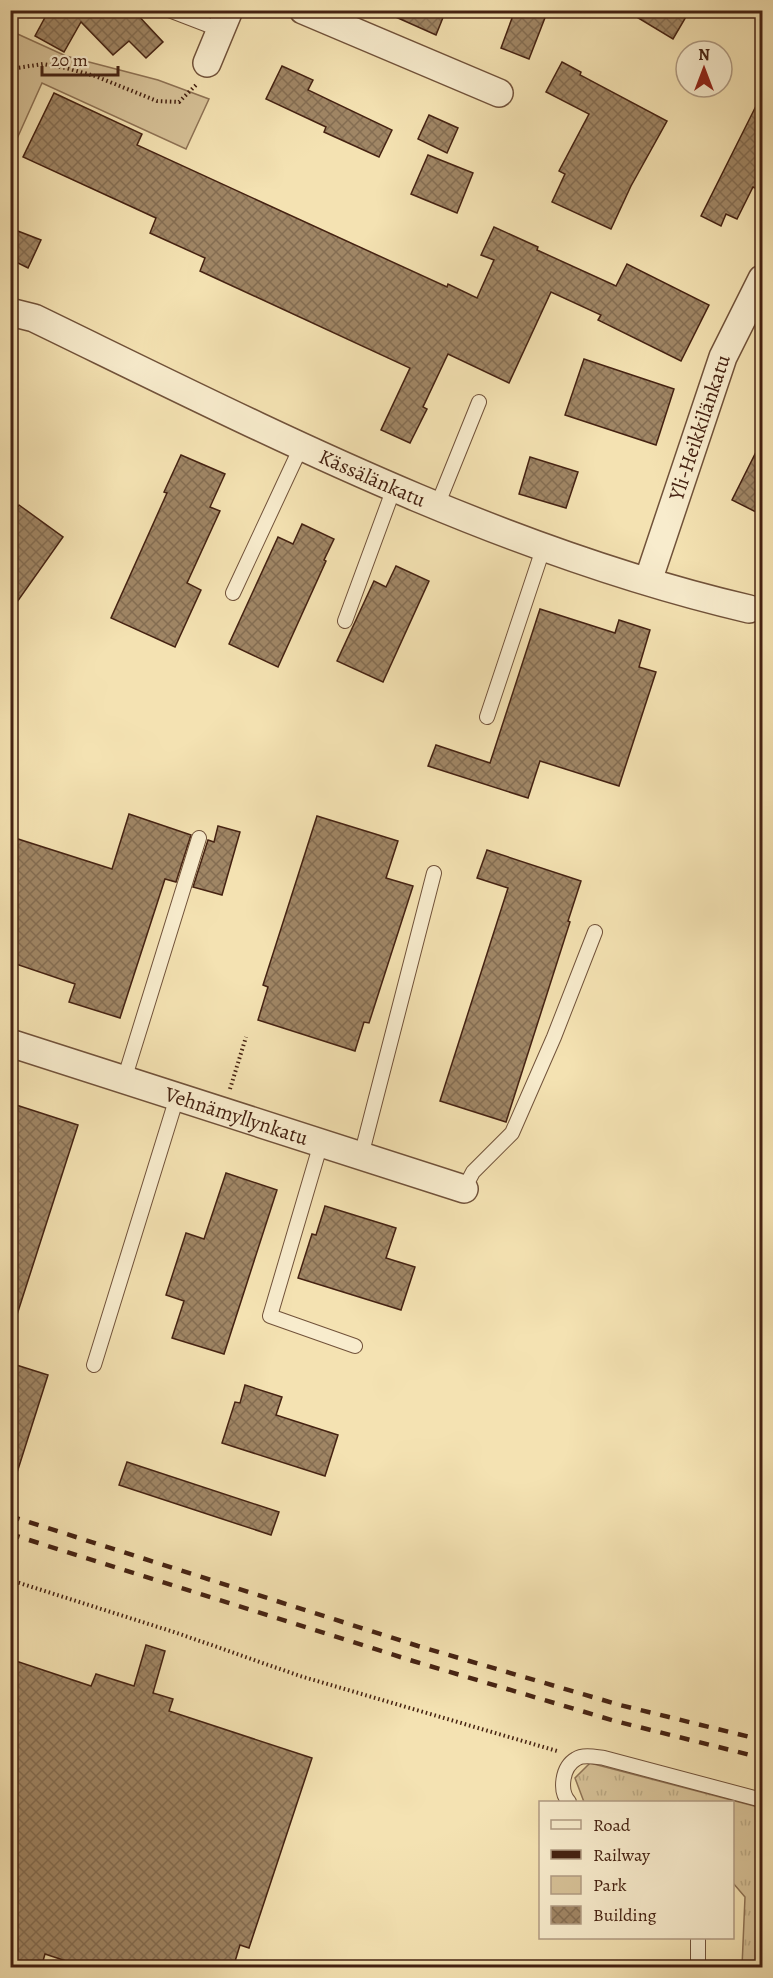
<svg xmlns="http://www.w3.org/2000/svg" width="773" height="1978" font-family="Alegreya,serif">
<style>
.grass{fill:url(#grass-tufts);stroke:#8e7254;stroke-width:1.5}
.park{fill:#d6c197;stroke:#8e7254;stroke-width:1.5}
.building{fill:url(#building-cross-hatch);stroke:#452212;stroke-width:1.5}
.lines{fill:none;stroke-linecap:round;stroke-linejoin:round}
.service-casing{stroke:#71523a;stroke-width:16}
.minor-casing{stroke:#71523a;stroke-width:30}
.path{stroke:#452212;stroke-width:4;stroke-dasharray:1.5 3;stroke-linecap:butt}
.service{stroke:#f8eccd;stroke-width:14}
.minor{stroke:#f8eccd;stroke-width:27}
.rail{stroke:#452212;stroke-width:4.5;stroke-dasharray:10 10;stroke-linecap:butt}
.labels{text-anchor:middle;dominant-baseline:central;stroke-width:4.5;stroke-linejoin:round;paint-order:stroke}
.street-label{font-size:21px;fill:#452212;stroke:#f8eccd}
</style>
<defs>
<pattern id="grass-tufts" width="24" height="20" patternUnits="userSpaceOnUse" patternTransform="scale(1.5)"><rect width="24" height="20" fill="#d6c197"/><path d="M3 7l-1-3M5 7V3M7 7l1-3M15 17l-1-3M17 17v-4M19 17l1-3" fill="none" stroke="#b9a681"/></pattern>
<pattern id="building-cross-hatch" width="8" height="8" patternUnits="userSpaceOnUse" patternTransform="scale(1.5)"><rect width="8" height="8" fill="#a08665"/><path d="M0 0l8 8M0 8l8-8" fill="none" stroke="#846d52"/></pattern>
</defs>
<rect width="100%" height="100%" fill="#f4e2b2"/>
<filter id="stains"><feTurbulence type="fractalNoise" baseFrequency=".00333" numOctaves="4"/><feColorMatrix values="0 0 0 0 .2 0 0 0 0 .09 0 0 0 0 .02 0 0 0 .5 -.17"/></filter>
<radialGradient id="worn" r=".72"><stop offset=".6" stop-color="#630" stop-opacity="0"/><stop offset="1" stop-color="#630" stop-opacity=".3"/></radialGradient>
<path class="grass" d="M590 1763 762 1808V1967H742L745 1897 733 1883 732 1802H584L575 1778Z"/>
<path class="park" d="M11 31 66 56 158 80 209 99 186 149 42 83 11 152Z"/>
<g class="building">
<path d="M49 10H133L163 42 146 58 129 41 113 55 81 22 64 52 35 36Z"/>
<path d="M380 10H446L436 35Z"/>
<path d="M515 10H548L529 59 501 48Z"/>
<path d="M625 10H690L673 39Z"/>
<path d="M562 62 581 72 580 75 667 121 631 186 611 229 552 202 565 174 559 171 589 114 546 92Z"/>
<path d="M282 66 313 80 308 90 392 130 379 157 324 132 326 127 266 99Z"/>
<path d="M54 93 142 134 137 145 447 287 448 284 477 298 494 260 481 255 494 227 538 247 537 250 616 286 627 264 709 305 681 361 598 320 601 315 551 292 509 383 448 354 423 407 427 409 410 443 381 430 410 368 200 271 205 258 150 233 156 218 23 157Z"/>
<path d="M762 94V173L755 188 753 187 737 219 726 214 721 226 701 216Z"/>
<path d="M429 115 458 128 447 153 418 139Z"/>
<path d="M428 155 473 173 457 213 411 194Z"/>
<path d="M10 228 41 240 28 268 10 259Z"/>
<path d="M584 359 674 389 656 445 565 415Z"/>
<path d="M762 440V515L732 500Z"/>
<path d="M181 455 225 474 210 507 220 511 187 583 201 590 175 647 111 618 167 493 164 492Z"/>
<path d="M530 457 578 472 566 508 519 494Z"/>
<path d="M19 505 63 537 10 612V517Z"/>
<path d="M302 524 334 539 324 560 326 561 278 667 229 644 278 537 293 544Z"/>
<path d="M396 566 429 581 383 682 337 661 374 581 386 587Z"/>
<path d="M540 609 615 633 619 620 650 630 639 667 656 672 619 786 540 761 528 798 428 766 436 745 490 763Z"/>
<path d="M129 814 191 835 176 882 165 879 120 1018 69 1002 75 984 10 962V862L18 839 112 869Z"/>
<path d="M317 816 398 841 386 878 413 886 369 1023 364 1022 355 1051 258 1020 268 987 263 985Z"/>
<path d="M218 826 240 832 222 895 193 887 208 840 214 842Z"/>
<path d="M487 850 581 881 568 921 570 922 506 1122 440 1101 508 888 477 878Z"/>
<path d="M10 1103 78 1125 15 1321 10 1320Z"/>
<path d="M226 1173 277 1190 224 1354 172 1338 184 1301 166 1295 186 1233 204 1239Z"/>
<path d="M325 1206 396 1228 386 1258 415 1267 401 1310 298 1278 312 1234 316 1235Z"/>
<path d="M10 1363 48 1375 15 1479H10Z"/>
<path d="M245 1385 282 1397 276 1415 338 1435 325 1476 222 1443 235 1402 240 1403Z"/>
<path d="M127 1462 279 1512 271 1535 119 1485Z"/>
<path d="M146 1645 165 1651 153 1693 173 1699 169 1711 312 1758 249 1948 240 1945 233 1968H87L45 1954 41 1968H10V1659L91 1686 96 1674 134 1686Z"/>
</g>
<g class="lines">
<g class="service-casing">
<g id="service">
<path d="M169 10 221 30"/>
<path d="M437 506 479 402"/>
<path d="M233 593 301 447"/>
<path d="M345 621 394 488"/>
<path d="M487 717 543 549"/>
<path d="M124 1080 199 838"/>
<path d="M321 1143 270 1316 355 1346"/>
<path d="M361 1156 434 873"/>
<path d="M464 1189 473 1172 512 1133 554 1037 595 932"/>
<path d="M94 1365 177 1097"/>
<path d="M569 1802C559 1791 562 1767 576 1759 583 1754 596 1757 604 1758L762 1800"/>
<path d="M698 1938V1968"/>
</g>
</g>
<g class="minor-casing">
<g id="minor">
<path d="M303 10 499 93"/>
<path d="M207 63 229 10"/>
<path id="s1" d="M10 312 34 318C265 430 497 550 749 609"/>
<path id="s2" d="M648 581 723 357 762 279"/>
<path id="s3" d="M10 1043 464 1189"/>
</g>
</g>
<g class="path">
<path d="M10 69 43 64 66 68 95 76 157 101 179 102 196 85"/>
<path d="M230 1089 246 1037"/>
<path d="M10 1580 177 1633 300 1676 557 1751"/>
</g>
<use href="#service" class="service"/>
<use href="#minor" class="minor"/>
<g class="rail">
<path d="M10 1516 418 1646 620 1705 762 1740"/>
<path d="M10 1534 413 1661 615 1721 762 1758"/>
</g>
</g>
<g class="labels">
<g class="street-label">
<text stroke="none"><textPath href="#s2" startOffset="162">Yli-Heikkilänkatu</textPath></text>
<text stroke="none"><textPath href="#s1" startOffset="399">Kässälänkatu</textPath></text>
<text stroke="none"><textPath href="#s3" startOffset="238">Vehnämyllynkatu</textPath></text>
</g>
</g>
<rect width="773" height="1978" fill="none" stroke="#f4e2b2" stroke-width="36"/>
<rect x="12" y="12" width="749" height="1954" fill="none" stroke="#452212" stroke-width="3"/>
<rect x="18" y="18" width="737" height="1942" fill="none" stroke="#452212" stroke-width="1.5"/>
<rect x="539" y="1801" width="195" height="138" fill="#f8eccd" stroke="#b09b82" stroke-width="1.5"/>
<rect x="551" y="1820" width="30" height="9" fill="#f8eccd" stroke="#b09b82" stroke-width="1.5"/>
<text x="593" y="1831" font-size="18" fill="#452212">Road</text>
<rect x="551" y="1850" width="30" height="9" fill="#452212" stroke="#b09b82" stroke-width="1.5"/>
<text x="593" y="1861" font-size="18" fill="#452212">Railway</text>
<rect x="551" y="1876" width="30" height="18" fill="#d6c197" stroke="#b09b82" stroke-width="1.5"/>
<text x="593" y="1891" font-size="18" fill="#452212">Park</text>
<rect x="551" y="1906" width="30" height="18" fill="url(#building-cross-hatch)" stroke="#b09b82" stroke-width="1.5"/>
<text x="593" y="1921" font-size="18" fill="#452212">Building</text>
<g transform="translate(704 69)"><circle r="28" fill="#f8eccd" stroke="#b09b82" stroke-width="1.5"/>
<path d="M0-4.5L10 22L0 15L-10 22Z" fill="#8f2418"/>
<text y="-9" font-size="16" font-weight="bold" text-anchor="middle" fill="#452212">N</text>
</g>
<path d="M42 66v9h76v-9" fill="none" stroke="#452212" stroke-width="3"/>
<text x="51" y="66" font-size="18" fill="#452212" stroke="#f8eccd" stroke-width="4.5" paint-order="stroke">20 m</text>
<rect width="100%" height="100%" filter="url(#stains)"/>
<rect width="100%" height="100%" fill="url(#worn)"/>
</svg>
